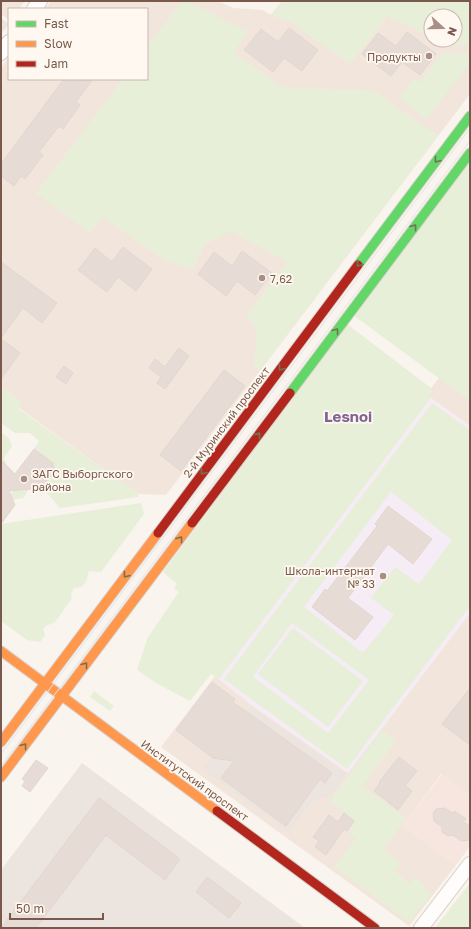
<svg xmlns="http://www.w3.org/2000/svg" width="471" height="929" font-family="'Golos Text',sans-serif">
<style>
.residential{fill:#f2e6dc;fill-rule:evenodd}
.commercial{fill:#f6e6df}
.industrial{fill:#ece4de}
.education{fill:#f5ecf5}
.green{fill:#e7efd9;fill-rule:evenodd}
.building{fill:#e6dcd5;stroke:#e2d7d0}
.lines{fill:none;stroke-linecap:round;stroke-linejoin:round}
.street-casing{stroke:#d8cfca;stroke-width:16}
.fast-casing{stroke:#d8cfca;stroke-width:11}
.slow-casing{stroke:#d8cfca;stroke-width:11}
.jam-casing{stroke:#d8cfca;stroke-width:11}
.street{stroke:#fefdfc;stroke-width:14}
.fast{stroke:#63d668;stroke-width:9}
.slow{stroke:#ff974d;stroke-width:9}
.jam{stroke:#b3261e;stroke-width:9}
.tram{stroke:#e5e3e6;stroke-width:1}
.oneway{stroke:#757252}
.poi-dot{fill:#a68f85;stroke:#fff8f1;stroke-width:1.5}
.labels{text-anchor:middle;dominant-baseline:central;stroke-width:3.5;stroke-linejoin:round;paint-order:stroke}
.poi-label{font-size:11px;fill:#79594c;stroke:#fff8f1;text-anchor:end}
.street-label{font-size:11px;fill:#79594c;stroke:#fff8f1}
.district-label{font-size:15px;font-weight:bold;fill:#816494;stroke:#fff8f1}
</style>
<rect width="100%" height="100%" fill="#f9f4ee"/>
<g class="residential">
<path d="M1 1H25L19 9H9V20L1 14Z"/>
<path d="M51 1H217L234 8 263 10 271 15 282 1H458L470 10V94L166 495 138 494 19 408 20 401 1 387V68L9 57V79H147V9H45ZM431 16H455V40H431Z"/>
<path d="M470 339V426L431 398V388Z"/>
<path d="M470 613V796L441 774 403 826 456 865 409 926 161 747 215 676 253 706 348 772Z"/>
</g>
<path class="commercial" d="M442 774 470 796V846L456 865 403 826Z"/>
<g class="industrial">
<path d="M1 18 9 24 1 34Z"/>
<path d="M251 706 347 774 331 796 313 800 289 832 203 769Z"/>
<path d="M82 763 305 928H1V870Z"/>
</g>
<path class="education" d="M431 398 470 426V613L348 773 253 706 219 679Z"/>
<g class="green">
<path d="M182 1H187L248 32 233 52 281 87 374 91 438 136 260 370 254 366 257 329 246 316 287 262 231 231 204 245 193 269 164 260 103 217 90 233 36 193 123 79H147V47Z"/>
<path d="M282 1H470V45H449L439 40H455V16H431V36L388 16 350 64 289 21 271 15Z"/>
<path d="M442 53H470V63L426 119 399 98 413 79 419 83Z"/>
<path d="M470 161V401L353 315Z"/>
<path d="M347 324 431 388V398L219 679 211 674 190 701 156 683 137 670 148 637 179 592 174 588 177 584 163 572Z"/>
<path d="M1 387 20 401 19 409 138 494 139 497 60 508 49 495 41 488 54 471 53 463 34 449 39 441 30 433H15L1 423Z"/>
<path d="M432 403 470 430V606L347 769 224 679ZM391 492 452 540 419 584 395 567 371 598 394 615 363 653 304 607ZM292 623 369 680 328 733 253 677Z"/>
<path d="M1 432 9 438 12 446 4 458 7 466H1Z"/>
<path d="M29 489 23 498 13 500 10 495 13 491Z"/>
<path d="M141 503 144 514 101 572 89 571 86 582 81 587 74 588 71 593 72 598 55 622 46 626 43 629 45 635 40 642 27 640 1 621V524Z"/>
<path d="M293 628 363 681 328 727 258 674Z"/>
<path d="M94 691 114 706 110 711 90 697Z"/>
<path d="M382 730 396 741 362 786 406 818 384 849 400 864 395 871 409 884 415 878 424 885 431 894 409 922 334 867 356 838 348 832 356 821 330 801Z"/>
<path d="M470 883V928H435Z"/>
</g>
<g class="building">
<path d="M289 28 318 50 302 71 284 58 273 72 244 50 261 29 278 42Z"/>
<path d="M407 32 436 54 420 75 402 62 391 76 362 54 378 33 396 46Z"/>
<path d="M64 79H93L76 102 80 105 63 129 59 126 39 152 43 155 25 179 21 176 14 186 1 176V164Z"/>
<path d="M123 247 152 269 136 291 118 277 107 292 78 270 95 248 112 262Z"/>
<path d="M242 251 272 273 255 295 237 281 226 296 198 274 214 252 232 266Z"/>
<path d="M1 262 57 303 42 323 23 308 1 338Z"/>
<path d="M1 339 20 353 1 379Z"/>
<path d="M179 348 189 356 165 389 157 383 161 377 149 368 155 359 165 367Z"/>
<path d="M64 366 73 373 66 384 56 377Z"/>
<path d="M224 370 245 386 181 471 160 455Z"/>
<path d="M34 449 53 463 54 471 41 488 9 491 15 505 1 524V460L15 474Z"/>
<path d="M388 506 432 539 413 564 388 544 348 598 373 617 355 640 312 607 325 589 327 591 351 560 377 526 375 524Z"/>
<path d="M212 682 235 699 233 702 332 773 325 783 320 779 286 826 221 778 234 761 213 758 176 730Z"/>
<path d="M470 688V745L442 724Z"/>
<path d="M399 757 417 771 405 786 412 791 398 810 374 791 380 783 379 782Z"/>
<path d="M36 760 48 768 30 792 22 786 25 781 22 779Z"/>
<path d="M99 798 180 859 165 880 106 835 36 928H1Z"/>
<path d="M445 808 452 813 454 811 466 819 463 822 470 826V840L461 841 453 835 448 836 442 832V827L434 821 433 813 436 809Z"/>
<path d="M344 813 354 821 347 831 344 829 326 855 315 847 319 841 313 837 329 815 338 822Z"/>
<path d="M207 877 241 903 229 918 196 892Z"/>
</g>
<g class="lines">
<g class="street-casing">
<g id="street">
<path d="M34 9 40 1"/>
<path d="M1 53 9 42"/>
<path d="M421 928 470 864"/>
</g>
</g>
<g class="fast-casing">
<g id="fast">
<path d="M358 265 470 116"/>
<path d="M290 393 470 153"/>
</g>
</g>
<g class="slow-casing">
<g id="slow">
<path d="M1 651 217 811"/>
<path d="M1 742 158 533"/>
<path d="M1 777 192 523"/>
</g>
</g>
<g class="jam-casing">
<g id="jam">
<path d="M192 523 290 393"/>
<path d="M158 533 358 265"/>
<path d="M217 811 375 928"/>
</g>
</g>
<use href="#street" class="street"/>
<use href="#fast" class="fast"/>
<use href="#slow" class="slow"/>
<use href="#jam" class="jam"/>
<g class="tram">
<path d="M1 754 470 128"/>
<path d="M1 766 470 141"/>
</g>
</g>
<defs><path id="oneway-chevron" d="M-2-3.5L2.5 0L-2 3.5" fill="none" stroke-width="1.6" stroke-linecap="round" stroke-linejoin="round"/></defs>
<g class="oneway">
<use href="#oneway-chevron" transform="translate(437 160) rotate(127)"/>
<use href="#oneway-chevron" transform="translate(414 227) rotate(-53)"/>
<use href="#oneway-chevron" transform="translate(359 264) rotate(127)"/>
<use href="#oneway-chevron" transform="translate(336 331) rotate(-53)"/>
<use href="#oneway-chevron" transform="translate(281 368) rotate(127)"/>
<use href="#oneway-chevron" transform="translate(258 435) rotate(-53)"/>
<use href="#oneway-chevron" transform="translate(203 472) rotate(127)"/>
<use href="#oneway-chevron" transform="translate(180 539) rotate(-53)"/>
<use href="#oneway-chevron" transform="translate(126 575) rotate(127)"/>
<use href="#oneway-chevron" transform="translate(85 665) rotate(-53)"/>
<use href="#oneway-chevron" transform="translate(24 746) rotate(-53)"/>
</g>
<g class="poi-dot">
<circle cx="429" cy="56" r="4"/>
<circle cx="262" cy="278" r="4"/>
<circle cx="24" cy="479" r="4"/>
<circle cx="383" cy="576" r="4"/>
</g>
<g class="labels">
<g class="poi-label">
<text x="421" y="56">Продукты</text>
<text x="270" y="278" text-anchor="start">7,62</text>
<text x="32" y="473" text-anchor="start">ЗАГС Выборгского<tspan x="32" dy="13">района</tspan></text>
<text x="375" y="570">Школа-интернат<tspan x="375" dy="13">№ 33</tspan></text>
</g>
<g class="street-label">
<text transform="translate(226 422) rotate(-53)">2-й Муринский проспект</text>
<text transform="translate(195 780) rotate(36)">Институтский проспект</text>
</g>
<g class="district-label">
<text x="348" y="416">Lesnoi</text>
</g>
</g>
<rect width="471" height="929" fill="none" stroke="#79594c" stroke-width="4"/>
<rect x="8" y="8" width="140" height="72" fill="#fff8f1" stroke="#c9b8af"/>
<rect x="16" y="21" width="20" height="6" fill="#63d668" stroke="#c9b8af"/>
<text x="44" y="28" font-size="12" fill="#79594c">Fast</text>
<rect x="16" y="41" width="20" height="6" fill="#ff974d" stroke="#c9b8af"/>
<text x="44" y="48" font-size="12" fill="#79594c">Slow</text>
<rect x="16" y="61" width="20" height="6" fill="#b3261e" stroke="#c9b8af"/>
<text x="44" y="68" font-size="12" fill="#79594c">Jam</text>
<g transform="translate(443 28) rotate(111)"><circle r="19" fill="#fff8f1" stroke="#c9b8af"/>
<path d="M0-3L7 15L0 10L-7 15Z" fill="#a68f85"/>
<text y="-6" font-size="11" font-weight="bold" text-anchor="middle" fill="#79594c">N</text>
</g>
<path d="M10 913v6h93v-6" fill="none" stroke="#79594c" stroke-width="2"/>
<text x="16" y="913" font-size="12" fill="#79594c" stroke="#fff8f1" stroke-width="3" paint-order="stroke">50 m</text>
</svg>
